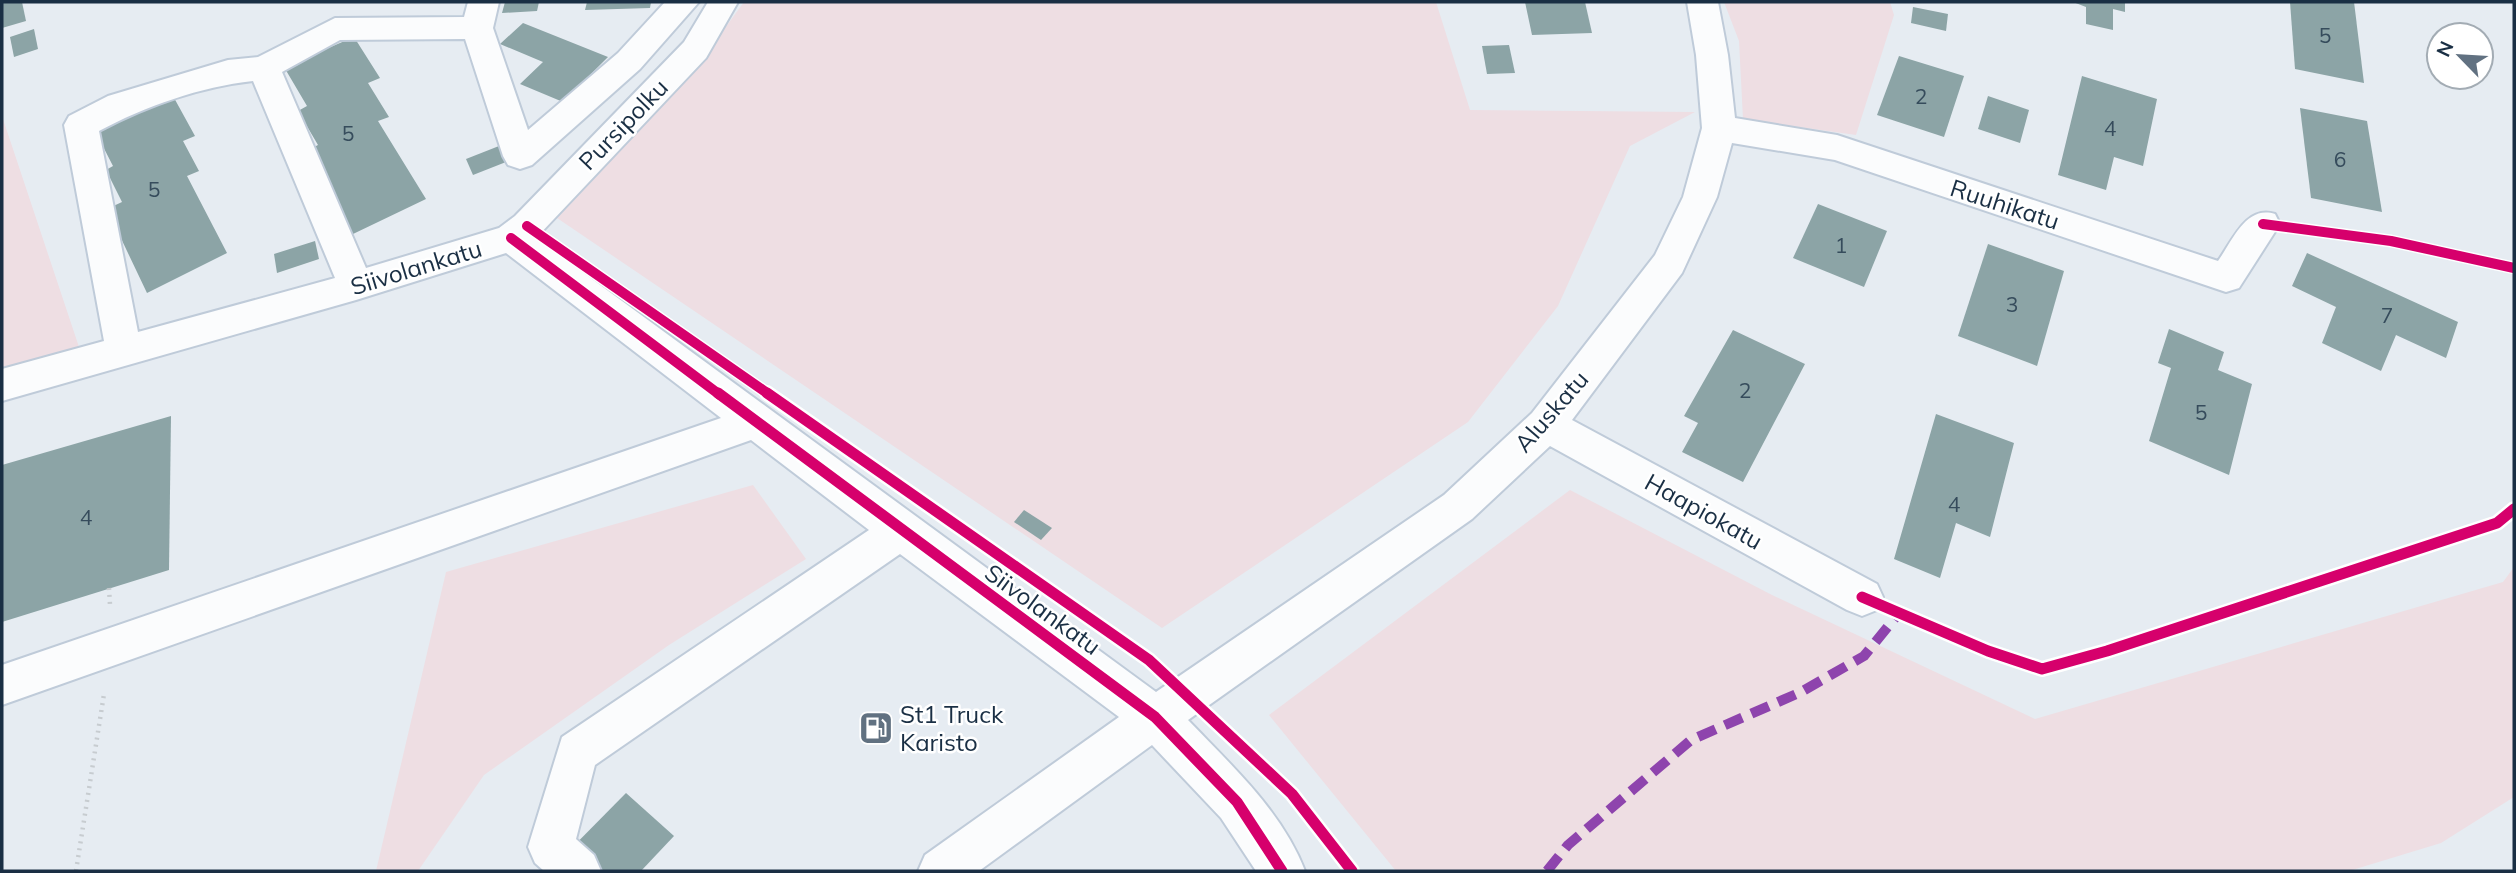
<svg xmlns="http://www.w3.org/2000/svg" width="2516" height="873" font-family="Mulish,sans-serif">
<style>
.green{fill:#eedee3}
.building{fill:#8ca4a6}
.lines{fill:none;stroke-linecap:round;stroke-linejoin:round}
.minor-casing{stroke:#bfcbd9;stroke-width:4}
.path{stroke:#c7ccd0;stroke-width:4.5;stroke-dasharray:2 5;stroke-linecap:butt}
.minor{fill:#fbfcfd;fill-rule:evenodd}
.quiet{stroke:#8e44ad;stroke-width:10;stroke-dasharray:19 10;stroke-linecap:butt}
.cycleway-far1-casing{stroke:#fff;stroke-width:13}
.cycleway-casing{stroke:#fff;stroke-width:16}
.cycleway-far1{stroke:#d6006c;stroke-width:10}
.cycleway{stroke:#d6006c;stroke-width:11}
.labels{text-anchor:middle;dominant-baseline:central;stroke-width:5;stroke-linejoin:round;paint-order:stroke}
.number-label{font-size:21px;fill:#364c5c}
.street-label{font-size:24px;fill:#1a2f44;stroke:#fff}
.poi-label{font-size:24px;fill:#1a2f44;stroke:#fff;text-anchor:start}
</style>
<rect width="100%" height="100%" fill="#e6ecf2"/>
<g class="green">
<path d="M744 2H1436L1470 110 1695 112 1630 146 1558 306 1468 422 1162 628 557 218 695 69Z"/>
<path d="M1724 2H1890L1894 15 1856 135 1743 119 1739 41Z"/>
<path d="M2 116 79 347 2 369Z"/>
<path d="M753 485 806 559 669 645 484 775 418 871H376L446 572Z"/>
<path d="M1570 490 1772 595 2035 719 2503 582 2514 567V797L2441 843 2349 871H1396L1269 715Z"/>
</g>
<g class="building">
<path d="M2 2H22L26 21 2 28Z"/>
<path d="M505 2H539L537 11 502 13Z"/>
<path d="M587 2H651L650 8 585 10Z"/>
<path d="M1525 2H1585L1592 33 1532 35Z"/>
<path d="M2073 2H2125V12L2113 9V30L2086 24V7Z"/>
<path d="M2290 2H2354L2364 83 2295 69Z"/>
<path d="M1913 7 1948 14 1946 31 1911 23Z"/>
<path d="M523 23 608 57 563 102 520 84 543 62 500 44Z"/>
<path d="M34 29 38 49 14 57 10 37Z"/>
<path d="M354 37 380 78 368 83 389 117 378 121 426 199 353 234 306 151 318 145 298 111 307 106 284 67Z"/>
<path d="M1509 45 1515 73 1487 74 1482 46Z"/>
<path d="M1899 56 1964 76 1944 137 1877 115Z"/>
<path d="M2082 76 2157 99 2143 166 2114 157 2106 190 2058 175Z"/>
<path d="M173 96 195 136 183 141 199 171 187 176 227 253 147 293 107 209 122 202 106 170 113 166 95 131Z"/>
<path d="M1988 96 2029 110 2020 143 1978 129Z"/>
<path d="M2300 108 2367 121 2382 212 2311 198Z"/>
<path d="M499 146 506 162 473 175 466 159Z"/>
<path d="M1818 204 1887 231 1864 287 1793 258Z"/>
<path d="M315 241 319 259 277 273 274 254Z"/>
<path d="M1988 244 2064 271 2037 366 1958 336Z"/>
<path d="M2307 253 2458 322 2446 358 2396 335 2381 371 2322 343 2336 307 2292 286Z"/>
<path d="M2169 329 2224 352 2218 370 2252 384 2229 475 2149 441 2171 368 2158 363Z"/>
<path d="M1733 330 1805 364 1743 482 1682 452 1698 423 1684 416Z"/>
<path d="M1936 414 2014 443 1990 537 1956 523 1940 578 1894 559Z"/>
<path d="M171 416 169 570 2 622V465Z"/>
<path d="M1024 510 1052 528 1041 540 1014 522Z"/>
<path d="M626 793 674 836 641 871H549Z"/>
</g>
<g class="lines">
<g class="minor-casing">
<path id="minor" d="M468 2H499L493 28 528 130 618 53 665 2H699L640 69 532 165 520 169 508 165 503 156 465 39 340 40 282 72 366 268 499 228 515 216 684 42 708 2H738L706 58 536 238 1156 692 1444 495 1532 413 1655 255 1683 197 1702 128 1696 55 1687 2H1718L1728 55 1735 118 1837 135 2218 261C2233 240 2246 205 2275 214L2280 224 2239 288 2226 292 1835 160 1732 143 1717 197 1682 273 1572 420 1877 584 1883 597 1877 610 1862 616 1847 610 1550 446 1472 519 1188 720C1231 765 1282 811 1305 871H1256L1221 818 1152 745 979 871H918L925 855 1119 717 900 554 595 765 576 839 594 855 601 871H544L535 863 528 847 562 737 869 530 751 440 2 705V665L721 418 506 253 356 300 2 401V369L104 341 64 125 69 116 108 96 228 60 258 57 335 18 464 17ZM253 81 335 278 138 332 99 131C146 106 200 87 253 81Z"/>
</g>
<g class="path">
<path d="M109 588 110 605"/>
<path d="M76 871 104 694"/>
</g>
<use href="#minor" class="minor"/>
<path class="quiet" d="M1547 871 1568 845 1691 740 1801 692 1864 656 1899 613"/>
<g class="cycleway-far1-casing">
<g id="cycleway-far1">
<path d="M2263 224 2391 241 2514 268"/>
<path d="M527 226 770 395"/>
<path d="M511 238 720 395"/>
</g>
</g>
<g class="cycleway-casing">
<g id="cycleway">
<path d="M718 393 1155 717 1237 802 1282 871"/>
<path d="M767 393 1149 660 1292 794 1352 871"/>
<path d="M1862 597 1988 651 2042 669 2107 651 2497 523 2514 509"/>
</g>
</g>
<use href="#cycleway-far1" class="cycleway-far1"/>
<use href="#cycleway" class="cycleway"/>
</g>
<defs>
<g id="fuel-square" transform="scale(1.75)"><rect x="-9" y="-9" width="18" height="18" rx="4" fill="#617181" stroke="#fff"/><path d="M-5.5-6h7V0h2V4h1.3V-2.5L3-4.5l.8-.8L6-3V5H2.5V1h-1V6h-7ZM-4.2-4.7v3.2H.2V-4.7Z" fill="#fff"/></g>
</defs>
<g fill-rule="evenodd">
<use href="#fuel-square" x="876" y="728"/>
</g>
<g class="labels">
<g class="number-label">
<text x="2325" y="35">5</text>
<text x="1921" y="96">2</text>
<text x="2110" y="128">4</text>
<text x="348" y="133">5</text>
<text x="2340" y="159">6</text>
<text x="154" y="189">5</text>
<text x="1841" y="245">1</text>
<text x="2012" y="304">3</text>
<text x="2387" y="315">7</text>
<text x="1745" y="390">2</text>
<text x="2201" y="412">5</text>
<text x="1954" y="504">4</text>
<text x="86" y="517">4</text>
</g>
<g class="street-label">
<text transform="translate(623 124) rotate(-46)">Pursipolku</text>
<text transform="translate(2005 204) rotate(18)">Ruuhikatu</text>
<text transform="translate(416 267) rotate(-17)">Siivolankatu</text>
<text transform="translate(1551 411) rotate(-49)">Aluskatu</text>
<text transform="translate(1704 511) rotate(29)">Haapiokatu</text>
<text transform="translate(1043 609) rotate(36)">Siivolankatu</text>
</g>
<g class="poi-label">
<text x="900" y="714">St1 Truck<tspan x="900" dy="28">Karisto</tspan></text>
</g>
</g>
<rect width="2516" height="873" fill="none" stroke="#1a2f44" stroke-width="7"/>
<g transform="translate(2460 56) rotate(295)"><circle r="33" fill="#ffffff" stroke="#a3acb4" stroke-width="2"/>
<path d="M0-5L12 26L0 18L-12 26Z" fill="#617181"/>
<text y="-10" font-size="19" font-weight="bold" text-anchor="middle" fill="#1a2f44">N</text>
</g>
</svg>
